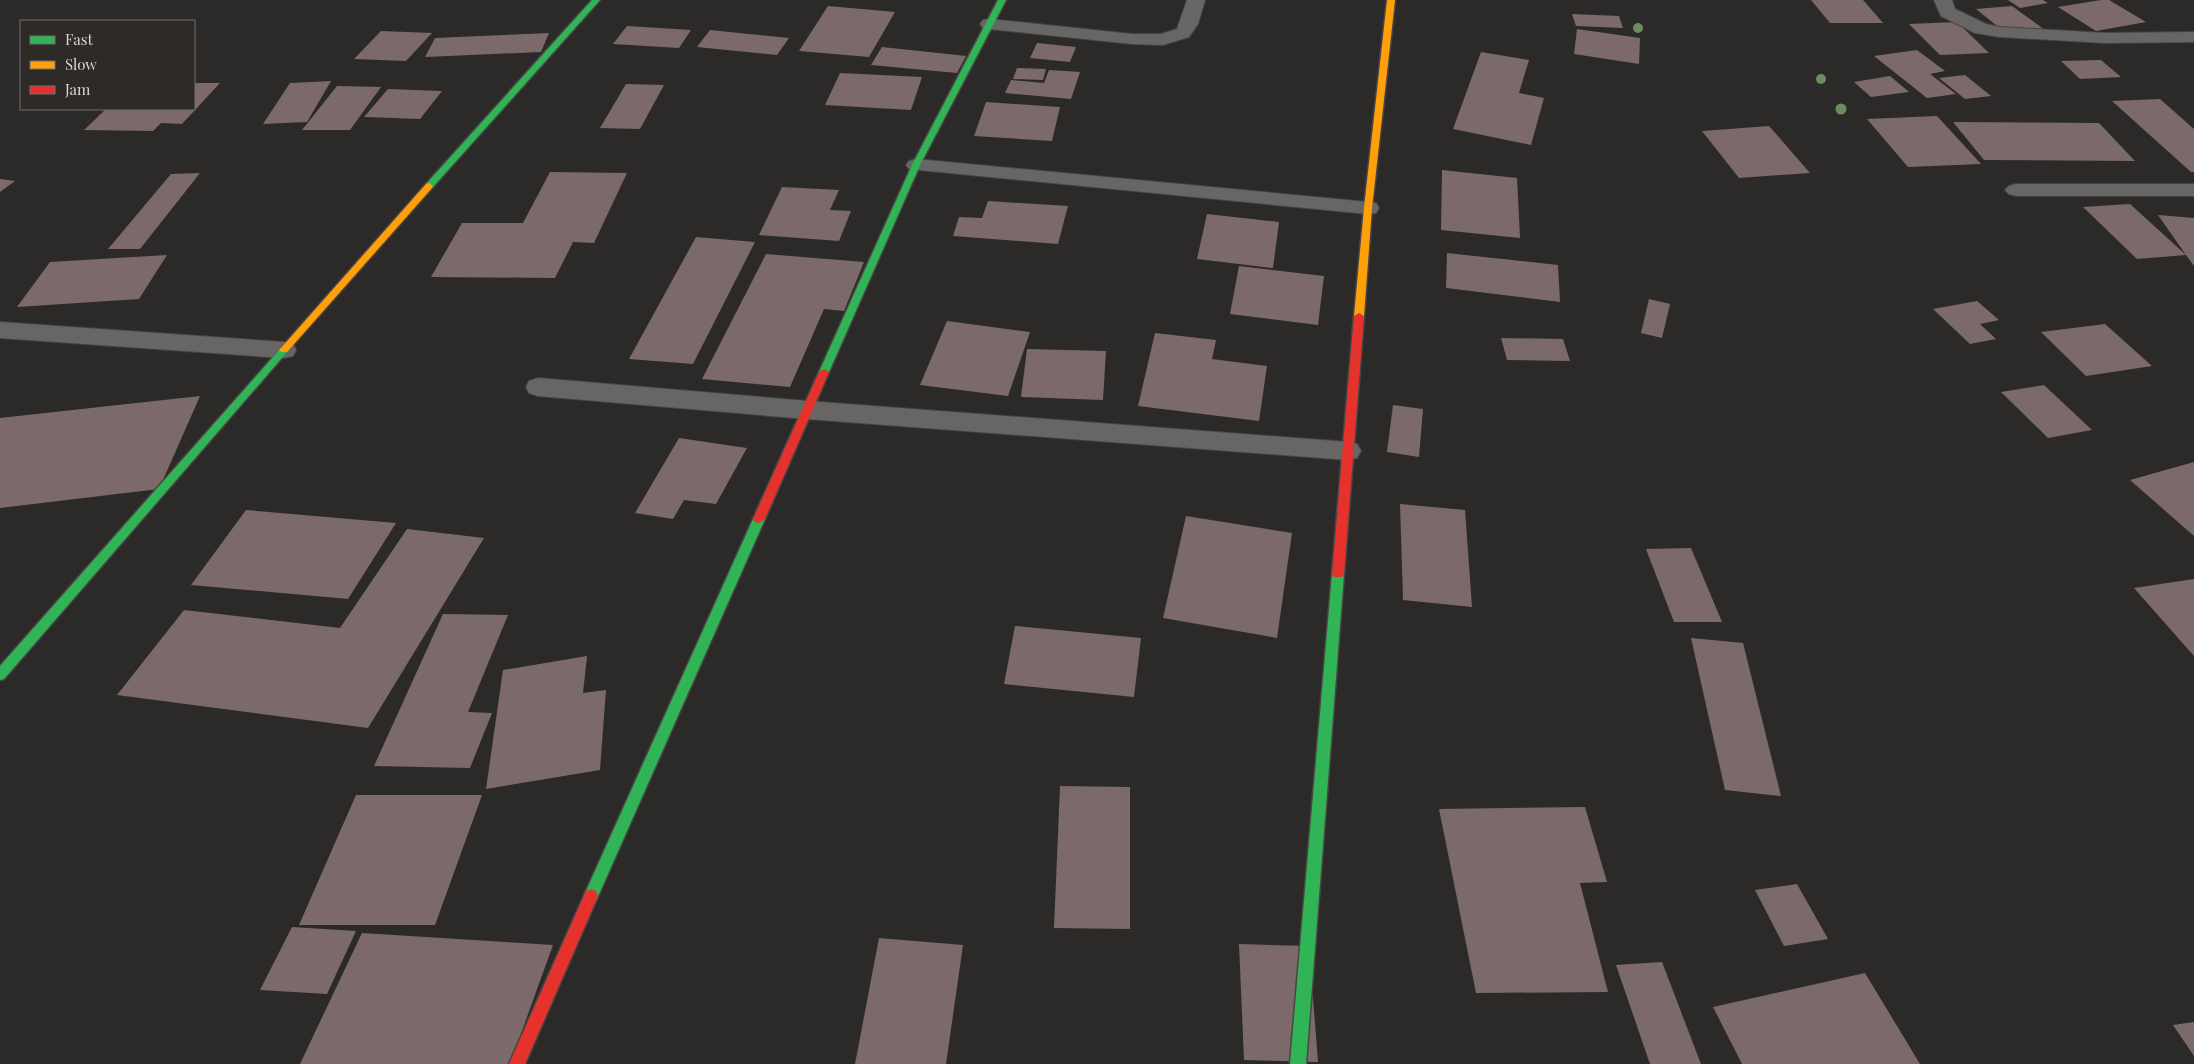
<svg xmlns="http://www.w3.org/2000/svg" width="2194" height="1064" font-family="'Playfair Display',serif">
<style>
.building{fill:#7b6a69}
.lines{fill:none;stroke-linecap:round;stroke-linejoin:round}
.street-casing{stroke:#474645;stroke-width:2}
.fast-casing{stroke:#474645;stroke-width:3}
.slow-casing{stroke:#474645;stroke-width:3}
.jam-casing{stroke:#474645;stroke-width:3}
.street{fill:#686665;fill-rule:evenodd}
.fast{fill:#30b455;fill-rule:evenodd}
.slow{fill:#ff9f0a;fill-rule:evenodd}
.jam{fill:#e5322d;fill-rule:evenodd}
.tree{fill:#6b8c5e}
</style>
<rect width="100%" height="100%" fill="#2c2a29"/>
<g class="building">
<path d="M1811 0H1863L1883 23H1830Z"/>
<path d="M2008 0H2043L2048 3 2020 8Z"/>
<path d="M2101 0H2109L2146 22 2096 31 2058 7Z"/>
<path d="M828 6 895 12 869 57 799 51Z"/>
<path d="M2012 6 2045 30 2007 34 1976 9Z"/>
<path d="M1572 14 1619 16 1623 28 1576 26Z"/>
<path d="M1957 22 1989 53 1940 55 1909 24Z"/>
<path d="M627 26 691 30 679 48 613 44Z"/>
<path d="M1577 29 1640 38 1639 64 1574 54Z"/>
<path d="M710 30 789 38 777 55 697 47Z"/>
<path d="M381 31 432 33 406 61 354 59Z"/>
<path d="M549 33 541 52 425 57 435 38Z"/>
<path d="M1037 43 1076 47 1070 62 1030 58Z"/>
<path d="M882 47 966 56 957 73 871 65Z"/>
<path d="M1917 50 1945 71 1930 74 1956 94 1927 98 1874 56Z"/>
<path d="M1481 52 1529 60 1519 93 1544 98 1531 145 1453 129Z"/>
<path d="M2101 60 2121 77 2080 79 2061 61Z"/>
<path d="M1017 68 1046 69 1043 80 1013 79Z"/>
<path d="M1049 70 1080 72 1071 99 1005 93 1011 80 1044 83Z"/>
<path d="M840 73 922 77 911 110 825 105Z"/>
<path d="M1965 75 1991 96 1965 99 1939 78Z"/>
<path d="M1890 76 1909 92 1871 97 1854 82Z"/>
<path d="M331 81 307 122 263 124 290 83Z"/>
<path d="M194 83H220L182 124 161 123 153 131 84 130 106 109H194Z"/>
<path d="M626 84 664 85 640 129 600 128Z"/>
<path d="M337 86 381 87 350 130H302Z"/>
<path d="M388 89 442 91 420 119 364 117Z"/>
<path d="M2160 99 2194 129V172H2191L2112 101Z"/>
<path d="M986 102 1060 107 1052 141 974 136Z"/>
<path d="M1937 116 1981 164 1908 167 1867 119Z"/>
<path d="M1953 122 2099 123 2135 161 1984 160Z"/>
<path d="M1769 126 1810 173 1739 178 1702 131Z"/>
<path d="M1442 170 1517 178 1520 238 1441 230Z"/>
<path d="M550 172 627 173 594 243 573 242 555 278 431 277 462 223H523Z"/>
<path d="M200 173 140 249H108L171 174Z"/>
<path d="M0 179 15 181 0 192Z"/>
<path d="M782 187 839 190 830 210 851 211 839 241 759 235Z"/>
<path d="M988 201 1068 206 1058 244 953 236 959 217 982 218Z"/>
<path d="M2130 204 2186 255 2137 259 2083 207Z"/>
<path d="M1207 214 1279 222 1273 268 1197 259Z"/>
<path d="M2158 215 2194 218V266L2186 255Z"/>
<path d="M696 237 755 242 693 364 629 359Z"/>
<path d="M1447 253 1558 265 1560 302 1446 288Z"/>
<path d="M766 254 864 262 844 311 824 309 790 387 702 379Z"/>
<path d="M167 255 139 299 17 307 50 262Z"/>
<path d="M1239 266 1324 276 1318 325 1230 314Z"/>
<path d="M1649 299 1670 304 1662 338 1641 333Z"/>
<path d="M1977 301 1999 320 1980 324 1996 339 1970 344 1933 309Z"/>
<path d="M947 321 1030 332 1008 396 920 385Z"/>
<path d="M2105 324 2152 366 2086 376 2041 332Z"/>
<path d="M1155 333 1216 340 1212 359 1267 366 1259 421 1138 406Z"/>
<path d="M1501 338 1563 339 1570 361 1507 360Z"/>
<path d="M1027 349 1106 351 1103 400 1021 397Z"/>
<path d="M2044 385 2092 430 2048 438 2001 392Z"/>
<path d="M200 396 159 489 0 508V418Z"/>
<path d="M1393 405 1423 409 1419 457 1387 452Z"/>
<path d="M679 438 747 448 716 504 684 500 673 519 635 513Z"/>
<path d="M2194 462V536L2130 480Z"/>
<path d="M1400 504 1465 510 1472 607 1403 600Z"/>
<path d="M246 510 396 523 348 599 191 585Z"/>
<path d="M1186 516 1292 533 1277 638 1163 618Z"/>
<path d="M407 529 484 538 368 728 117 695 184 610 340 628Z"/>
<path d="M1691 548 1722 622H1674L1646 549Z"/>
<path d="M2194 579V656L2134 588Z"/>
<path d="M443 614 508 615 468 712 492 713 470 768 374 766Z"/>
<path d="M1015 626 1141 638 1134 697 1004 684Z"/>
<path d="M1691 638 1743 643 1781 796 1725 790Z"/>
<path d="M587 656 583 693 606 690 600 770 486 789 503 670Z"/>
<path d="M1060 786 1130 787V929L1054 928Z"/>
<path d="M356 795H482L435 925H299Z"/>
<path d="M1585 807 1607 882 1580 883 1608 992 1476 993 1439 809Z"/>
<path d="M1797 884 1828 939 1784 946 1755 890Z"/>
<path d="M292 927 356 931 327 994 260 990Z"/>
<path d="M362 933 553 945 510 1064H300Z"/>
<path d="M879 938 963 945 946 1064H855Z"/>
<path d="M1239 944 1309 946 1318 1062 1244 1060Z"/>
<path d="M1662 962 1701 1064H1650L1616 965Z"/>
<path d="M1865 973 1920 1064H1742L1713 1007Z"/>
<path d="M2194 1022V1056L2173 1025Z"/>
</g>
<g class="lines">
<g class="street-casing">
<g id="street">
<path d="M1187 0H1205L1198 24 1189 37 1163 45 1132 44 989 29 983 28 980 24 983 20 989 19 1132 34H1161L1177 29Z"/>
<path d="M1934 0H1952L1955 9 1986 24 2000 27 2105 33 2194 32V42L2105 43 2000 37 1975 33 1941 16Z"/>
<path d="M916 159 1368 202 1376 203 1379 208 1376 213 1368 214 909 169 906 165 909 161Z"/>
<path d="M2016 184H2194V196H2016L2009 194 2005 190 2009 186Z"/>
<path d="M0 322 284 342 293 344 296 350 293 356 284 358 0 338Z"/>
<path d="M538 378 807 401 1348 442 1357 444 1361 451 1357 458 1348 460 807 419 538 396 529 393 526 387 529 381Z"/>
</g>
</g>
<g class="fast-casing">
<g id="fast">
<path d="M592 0H600L432 188H426V184Z"/>
<path d="M998 0H1006L920 165 829 372 824 375 820 374 819 372 912 165Z"/>
<path d="M284 347 289 350 287 352 4 679 0 680V666L281 348Z"/>
<path d="M759 515 765 519 596 901 591 903 586 901 584 896 586 891 753 519Z"/>
<path d="M1338 569 1342 571 1344 574 1306 1064H1290L1332 574 1334 571Z"/>
</g>
</g>
<g class="slow-casing">
<g id="slow">
<path d="M1387 0H1395L1372 208 1364 316 1359 319 1354 316 1364 208Z"/>
<path d="M429 183 433 186 432 188 287 352H281L279 350 281 348 426 184Z"/>
</g>
</g>
<g class="jam-casing">
<g id="jam">
<path d="M1359 313 1364 316 1344 574 1342 577H1334L1332 574 1354 316Z"/>
<path d="M824 369 829 372 765 519 759 523 755 522 753 519 819 372Z"/>
<path d="M591 889 596 891 598 896 525 1064H509L586 891Z"/>
</g>
</g>
<use href="#street" class="street"/>
<use href="#fast" class="fast"/>
<use href="#slow" class="slow"/>
<use href="#jam" class="jam"/>
</g>
<g class="tree">
<circle cx="1638" cy="28" r="5"/>
<circle cx="1821" cy="79" r="5"/>
<circle cx="1841" cy="109" r="5.5"/>
</g>
<rect x="20" y="20" width="175" height="90" fill="#2d2a28" stroke="#72706e"/>
<rect x="30" y="36" width="25" height="8" fill="#30b455" stroke="#72706e"/>
<text x="65" y="45" font-size="15" fill="#dad8d6">Fast</text>
<rect x="30" y="61" width="25" height="8" fill="#ff9f0a" stroke="#72706e"/>
<text x="65" y="70" font-size="15" fill="#dad8d6">Slow</text>
<rect x="30" y="86" width="25" height="8" fill="#e5322d" stroke="#72706e"/>
<text x="65" y="95" font-size="15" fill="#dad8d6">Jam</text>
</svg>
